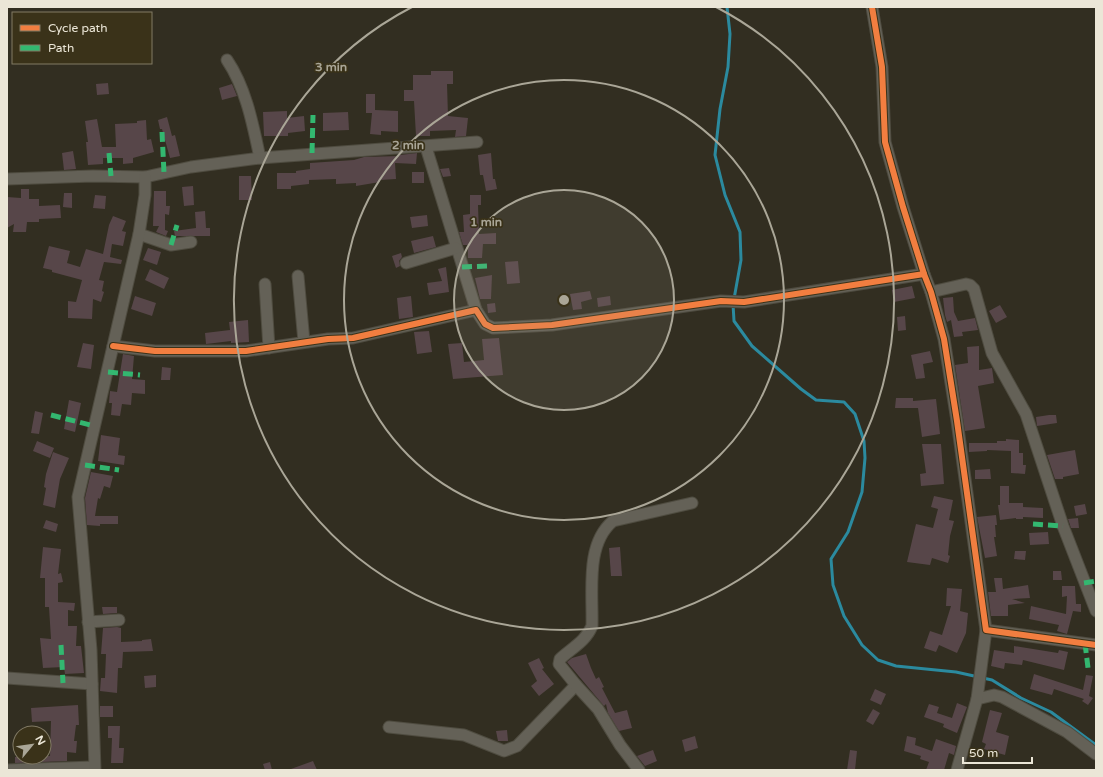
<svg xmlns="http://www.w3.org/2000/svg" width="1103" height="777" font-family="'Varela Round',sans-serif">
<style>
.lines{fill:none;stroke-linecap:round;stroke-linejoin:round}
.stream{stroke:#2b8a9f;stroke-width:3}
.building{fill:#574649}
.minor-casing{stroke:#4f4c40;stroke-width:13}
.minor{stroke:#646157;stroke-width:11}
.quiet{stroke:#33b770;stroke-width:5;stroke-dasharray:10 5;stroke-linecap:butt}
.cycleway-casing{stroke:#3a3219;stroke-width:8}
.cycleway{stroke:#f27e40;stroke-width:6}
.ring{fill:none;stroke:#aaa697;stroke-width:2}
.centre{fill:#aaa697;stroke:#3a3219;stroke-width:2}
.ring-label{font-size:12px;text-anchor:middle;font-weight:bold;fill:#aaa697;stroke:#3a3219;stroke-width:3.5;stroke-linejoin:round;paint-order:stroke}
</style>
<rect width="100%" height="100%" fill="#322e21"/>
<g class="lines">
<g class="stream">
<path d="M727 7 730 34 728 67 720 109 715 155 725 195 740 232 741 260 734 299"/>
<path d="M733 304 734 321 752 346 801 389 816 400 844 402 855 414 864 441 865 458 862 492 848 532 831 559 833 585 844 616 862 645 878 660 896 666 956 672 992 680 1021 698 1051 712 1096 745"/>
</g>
</g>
<g class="building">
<path d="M431 71H453V84H447L448 116 468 118 466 136 455 137 456 130 430 131V136H416L414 101H404V90H413V75H431Z"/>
<path d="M108 83 109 94 97 95 96 84Z"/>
<path d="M232 84 237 96 222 100 219 88Z"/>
<path d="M366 94H375V110L398 111V132L381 131V135L370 134 372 113H366Z"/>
<path d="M287 111V118L304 116 305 131 288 133V136H264L263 112Z"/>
<path d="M348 112 349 130 323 131V113Z"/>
<path d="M167 117 172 136 175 135 180 156 170 158 162 129H160L158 120Z"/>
<path d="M97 119 102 147H116L115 124 137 123V121L146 120 147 140 151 139 154 152 133 158V163L123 164V158H103V164L88 165 86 142H88L85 121Z"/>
<path d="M73 151 76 169 64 170 62 153Z"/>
<path d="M417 153 416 164 395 163 396 179 380 180V182L356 186V183L336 184V179L309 180V184L291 186V189H277V173H296V171L310 169V163L354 160 364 157 400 156V155Z"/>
<path d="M491 153 493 179H495L497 189 486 191 483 175H480L478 155Z"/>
<path d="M449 168 451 176 443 177 440 169Z"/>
<rect x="412" y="172" width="12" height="11"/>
<path d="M239 176H251L252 200H239Z"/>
<path d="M193 186 194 205 184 206 182 187Z"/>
<path d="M21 189H29V199H39V206L60 205 61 218 39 219V222H27L26 232H13L14 224 7 228V197L21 198Z"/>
<path d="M154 191H166V206H170L169 215 165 214V230L168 231 166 236 156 232 159 226H153Z"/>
<path d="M64 193H72V208L63 207Z"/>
<path d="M95 195 106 196 105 209 93 208Z"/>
<path d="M470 195H481V205H478L479 234 496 233V244H483L482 258H468V245H463L459 232H464L463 215 470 214Z"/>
<path d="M205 211 206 228H210V236H175L174 231 196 228 195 212Z"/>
<path d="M427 215 428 226 412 228 410 217Z"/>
<path d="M113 216 126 221 122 231 126 232 123 246 112 244 110 257 122 260 121 264 104 262 99 280 104 281 102 291 104 292 101 302 93 299 92 319 68 318V301L76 302 82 280 52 272V270L43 268 49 246 70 251 67 263 80 267 86 249 103 254 109 225Z"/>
<path d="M433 236 436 247 414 253 411 241Z"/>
<path d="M148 248 161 252 157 265 143 260Z"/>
<path d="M401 253 402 257 399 261 400 266 396 268 392 256Z"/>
<path d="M518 261 520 283 507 284 505 262Z"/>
<path d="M446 267 449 292 429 295 427 283 442 281 438 269Z"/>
<path d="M150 269 169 278 164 289 145 280Z"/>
<path d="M492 275 491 299H480L475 278Z"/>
<path d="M912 286 915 298 894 302 892 290Z"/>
<path d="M590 291 592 299 581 302 582 309 573 310 570 294Z"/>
<path d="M135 296 156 303 152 316 131 309Z"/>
<path d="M411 296 413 317 399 319 397 298Z"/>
<path d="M610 296 611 305 598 307 597 298Z"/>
<path d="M953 297 954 312 958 321 975 318 978 330 962 332 963 336 954 337 951 320 947 322 945 315 943 298Z"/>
<path d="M495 303 496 312 488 313 487 304Z"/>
<path d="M1000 305 1007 317 996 323 989 311Z"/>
<path d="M905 316 906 330 898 331 897 317Z"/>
<path d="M248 320 249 342 231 343V341L206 344 205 333 230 330 229 322Z"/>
<path d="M429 331 432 352 417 354 414 332Z"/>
<path d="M499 338 503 375 453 379 448 344 462 343 464 362 484 360 482 339Z"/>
<path d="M83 343 94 345 91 369 77 367Z"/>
<path d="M979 346V370L992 368 994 383 978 386 985 428 965 431 955 365 968 363 967 347Z"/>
<path d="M930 351 933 362 923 364 925 378 916 379 911 355Z"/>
<path d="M123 354 134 356 132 379 145 380V394L132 393 131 405 122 404 120 416 111 415 112 403H109L110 391 117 392Z"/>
<path d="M162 367 171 368 170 380H161Z"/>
<path d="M896 398H913V401L936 399 940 434 922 437 918 408H895Z"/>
<path d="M69 400 81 403 75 432 64 429Z"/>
<path d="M35 411 43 413 39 434 31 433Z"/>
<path d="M1049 415H1056L1057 423 1037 426 1036 417Z"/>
<path d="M101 435 120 438 118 455 125 456 124 465 98 461Z"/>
<path d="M1006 439 1019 440V453H1023V465H1026L1025 474 1011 473V451L987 450V451L969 452V443H997V441H1006Z"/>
<path d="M37 441 54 448 50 458 33 451Z"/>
<path d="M922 444H941L944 484 921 486 920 474 926 473Z"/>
<path d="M1075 450 1079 474 1063 477V479H1055L1047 455Z"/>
<path d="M53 452 69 458 60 479 55 508 43 505 46 488 44 487 46 474Z"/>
<path d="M990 469 991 479H975V470Z"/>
<path d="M91 472 113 476 110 488 104 486 100 499 98 498 95 516H118V524H100V526L87 525 85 498Z"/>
<path d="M1000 486H1009V503H1023V507L1043 508V518L1023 517V519H1016V518L1000 520 998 505H1000Z"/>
<path d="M934 496 953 500 949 520 954 521 950 536 948 555 950 556 948 563 932 558 930 565 907 562 916 524 933 528 938 509 931 507Z"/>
<path d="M1085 504 1087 514 1076 516 1074 506Z"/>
<path d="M996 515 997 525H995L996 537H994L997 556 985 558 977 517Z"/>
<path d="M1078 518 1079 528H1071L1068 519Z"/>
<path d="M46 520 58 524 56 532 43 528Z"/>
<path d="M1048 532 1049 544 1030 545 1029 533Z"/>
<path d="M43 547 61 549 58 574 61 573 63 582 58 583V602L75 603 74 611 68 610V626H77L76 646H81L84 673 65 674 64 667 43 668 40 638 51 639 49 607H45V578H40Z"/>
<path d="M620 547 622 576H611L609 548Z"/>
<path d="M1015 551H1026L1025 560 1014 559Z"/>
<path d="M1053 571H1061L1062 580H1053Z"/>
<path d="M994 578H1002L1003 589 1028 585 1030 598 1012 599 1025 603 1008 605V616H991L988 592H996Z"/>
<path d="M1062 586H1075L1076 604H1081V612L1073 611 1067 634 1057 631 1059 625 1029 619 1031 606 1066 614 1067 596 1062 597Z"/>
<path d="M947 588 962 589 960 611 968 613 966 633 957 653 939 645 936 652 924 648 930 631 942 635 951 606H946Z"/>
<path d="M102 607H117V613L103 614Z"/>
<path d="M117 627 121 628V642L142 641V640L151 639 153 651 123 652 122 668H118L117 693 100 691 101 678H105L106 654H101L103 628Z"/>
<path d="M1014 646 1058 653 1059 650 1068 652 1064 670 1023 660 1022 665 1005 663 1004 669 991 666 994 650 1014 653Z"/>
<path d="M586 654 591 668 596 679 599 677 604 687 602 688 615 713 627 710 632 728 619 731 608 713 606 704 604 706 567 662 572 658Z"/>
<path d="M539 658 544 668 542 669 554 684 539 696 531 686 537 681 528 663Z"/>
<path d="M1034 674 1083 690 1086 675 1093 676 1089 696 1093 698 1088 705 1082 701 1084 699 1054 689 1052 695 1030 689Z"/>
<path d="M156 675V687L145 688 144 676Z"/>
<path d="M875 689 886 694 881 705 870 700Z"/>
<path d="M957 703 967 707 957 733 943 727 944 724 924 717 929 704 939 707 937 713 952 718Z"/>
<path d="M78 705 79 725H76L74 741H77L76 753 67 752V761L15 763V757L50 756 51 721 32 722 31 708Z"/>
<rect x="100" y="706" width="13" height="11"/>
<path d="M873 709 880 713 873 725 866 721Z"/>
<path d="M990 710 1002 713 996 732 1009 736 1005 755 984 749 986 744 982 742Z"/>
<path d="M108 726H120L119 748H124L123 763H111L112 738H108Z"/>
<path d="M507 730 508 741H498L496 731Z"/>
<path d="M695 736 698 748 685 752 682 740Z"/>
<path d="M907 736 916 738 915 745 932 751 936 739 956 746 954 755 949 753 944 770H926L929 762 920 759 921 756 904 751Z"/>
<path d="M653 750 657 761 645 766 637 756Z"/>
<path d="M850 750 857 751 855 770H847Z"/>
<path d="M313 761 317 770H291V769Z"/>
<path d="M270 762 272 770H265L263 764Z"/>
</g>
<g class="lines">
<g class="minor-casing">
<g id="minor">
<path d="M872 7 882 67 885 142 903 207 924 274 931 292 944 339 957 421 986 630 1096 645"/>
<path d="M227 60C246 88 253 125 260 158"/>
<path d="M426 147 476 310"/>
<path d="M7 179 93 176 145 177 191 167 260 158 477 142"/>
<path d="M139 234 171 245 191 242"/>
<path d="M406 263 456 248"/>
<path d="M298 276 304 342"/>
<path d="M265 284 269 348"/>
<path d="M931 292 966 284 970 285 974 289 992 353 1026 414 1063 526 1096 611"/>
<path d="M113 346 155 351H246L328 339 353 338 476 310 485 324 493 328 552 325 721 301 744 302 924 274"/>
<path d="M88 622 119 620"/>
<path d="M7 678 92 684"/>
<path d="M977 699 994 695 1002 697 1067 732 1096 754"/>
<path d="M389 727 464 735 504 751 517 746 576 685"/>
<path d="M7 770 94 767"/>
<path d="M95 770 91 650 78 497 139 234 145 195V177"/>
<path d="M639 770 620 745 598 709 576 685 559 664 560 659C572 648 586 641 592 626 593 592 585 544 613 521L692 503"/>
<path d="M957 770 977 699 986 630"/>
</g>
</g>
<use href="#minor" class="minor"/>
<g class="quiet">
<path d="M162 132 164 173"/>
<path d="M109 153 111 176"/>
<path d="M312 153 313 115"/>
<path d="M171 245 177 225"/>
<path d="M462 267 488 266"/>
<path d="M108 372 140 375"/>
<path d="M51 415 94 426"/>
<path d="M85 465 119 470"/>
<path d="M1033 524 1063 526"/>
<path d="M1084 583 1096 581"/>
<path d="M1085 643 1088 668"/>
<path d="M61 645 63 683"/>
</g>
<g class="cycleway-casing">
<g id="cycleway">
<path d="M872 7 882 67 885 142 903 207 924 274 931 292 944 339 957 421 986 630 1096 645"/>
<path d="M113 346 155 351H246L328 339 353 338 476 310 485 324 493 328 552 325 721 301 744 302 924 274"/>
</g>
</g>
<use href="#cycleway" class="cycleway"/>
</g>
<circle cx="564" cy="300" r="110" fill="#aaa697" fill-opacity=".12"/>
<g class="ring">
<circle cx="564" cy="300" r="110"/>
<circle cx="564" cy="300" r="220"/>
<path d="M716 7A330 330 0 1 1 412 7"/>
</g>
<circle cx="564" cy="300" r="6" class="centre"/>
<g class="ring-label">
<text x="331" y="71">3 min</text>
<text x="408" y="149">2 min</text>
<text x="486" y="226">1 min</text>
</g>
<rect width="1103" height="777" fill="none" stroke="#ebe6d7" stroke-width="16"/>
<rect x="12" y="12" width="140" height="52" fill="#3a3219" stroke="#817a65"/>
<rect x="20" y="25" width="20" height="6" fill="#f27e40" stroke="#817a65"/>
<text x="48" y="32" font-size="12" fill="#ebe6d7">Cycle path</text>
<rect x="20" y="45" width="20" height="6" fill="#33b770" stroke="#817a65"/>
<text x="48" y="52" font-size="12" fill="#ebe6d7">Path</text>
<g transform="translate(32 745) rotate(61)"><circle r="19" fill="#3a3219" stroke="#817a65"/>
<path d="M0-3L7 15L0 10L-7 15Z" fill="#aaa697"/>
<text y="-6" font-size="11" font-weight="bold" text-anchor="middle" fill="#ebe6d7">N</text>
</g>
<path d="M963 757v6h69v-6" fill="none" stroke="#ebe6d7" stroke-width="2"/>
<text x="969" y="757" font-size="12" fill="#ebe6d7" stroke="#3a3219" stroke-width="3" paint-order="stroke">50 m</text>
</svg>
